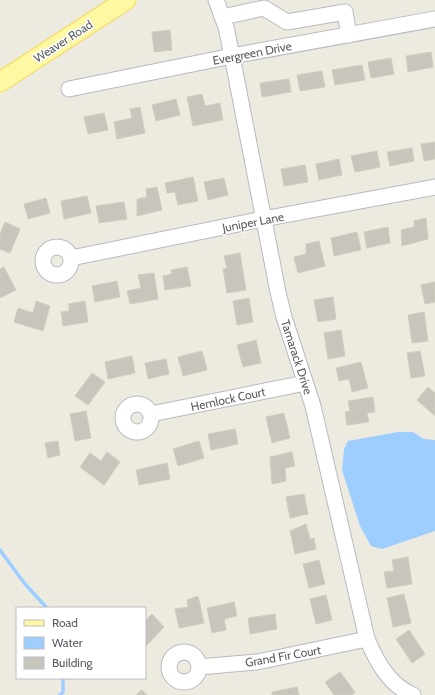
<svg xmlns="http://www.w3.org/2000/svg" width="435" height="695" font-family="Cabin,sans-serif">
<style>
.water{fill:#9ecdff}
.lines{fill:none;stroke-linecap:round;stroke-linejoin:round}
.stream{stroke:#9ecdff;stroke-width:3.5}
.building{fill:#c8c5bd;stroke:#d2cdbe}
.minor-casing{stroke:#b8bac0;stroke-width:17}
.major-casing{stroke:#f7d64f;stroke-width:21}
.minor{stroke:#fff;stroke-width:15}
.major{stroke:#fff8a3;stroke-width:19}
.labels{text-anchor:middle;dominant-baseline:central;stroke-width:3;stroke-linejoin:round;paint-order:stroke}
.street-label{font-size:12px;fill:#595c62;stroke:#fff}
</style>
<rect width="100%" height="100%" fill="#edebe0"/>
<path class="water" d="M398 432H413L424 439 435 440V531L382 549 371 546 360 526 342 470 344 449 348 441Z"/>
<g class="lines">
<g class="stream">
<path d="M0 550 25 584 47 608"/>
<path d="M60 695 63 692V678"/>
</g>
</g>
<g class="building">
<path d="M170 30 172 50 154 52 152 32Z"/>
<path d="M431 52 433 67 408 72 406 56Z"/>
<path d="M391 58 394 74 371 78 368 62Z"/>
<path d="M362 65 365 80 335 85 332 70Z"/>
<path d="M322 71 325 87 300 91 297 75Z"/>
<path d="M289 79 291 92 262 97 260 83Z"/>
<path d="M202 94 205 106 220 103 223 120 193 126 187 97Z"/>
<path d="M176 99 180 115 156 121 152 105Z"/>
<path d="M140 107 145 133 117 139 114 122 132 118 130 109Z"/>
<path d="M104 113 108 130 88 134 84 117Z"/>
<path d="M435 142V159L424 161 421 144Z"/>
<path d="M412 148 414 161 390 166 387 152Z"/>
<path d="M377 151 380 167 355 172 351 156Z"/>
<path d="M339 159 342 175 319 180 316 164Z"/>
<path d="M305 165 308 182 284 186 281 169Z"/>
<path d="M193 177 198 201 178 205 175 192 167 193 165 183Z"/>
<path d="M224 178 228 195 208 200 204 182Z"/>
<path d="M157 187 162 210 137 216V199L147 197 146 189Z"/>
<path d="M87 196 91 213 64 219 61 201Z"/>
<path d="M46 198 50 213 28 219 24 204Z"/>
<path d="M124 202 127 219 99 223 96 206Z"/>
<path d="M426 218 428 239 402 246 401 230 414 227V221Z"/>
<path d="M5 222 20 229 10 253 0 249V234Z"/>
<path d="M388 227 390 243 367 248 364 232Z"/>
<path d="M357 232 361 250 334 256 331 238Z"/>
<path d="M319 241 325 266 298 273 294 257 306 254V244Z"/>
<path d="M240 253 246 290 227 293 223 269 227 268 224 256Z"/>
<path d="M4 267 16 290 0 298V269Z"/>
<path d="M187 267 191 286 165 290 163 276 172 274 171 270Z"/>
<path d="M154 273 158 299 130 304 127 291 141 288 138 275Z"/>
<path d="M117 281 120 297 95 302 92 286Z"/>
<path d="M435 282V302L425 304 421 285Z"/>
<path d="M333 297 336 319 318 322 314 300Z"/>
<path d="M249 298 253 322 237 325 233 301Z"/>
<path d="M36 301 50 306 43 331 14 322 18 308 33 313Z"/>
<path d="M85 301 88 322 63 326 61 312 69 311V304Z"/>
<path d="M424 312 428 341 412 343 408 315Z"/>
<path d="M341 330 345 356 328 359 324 333Z"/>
<path d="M256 340 261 363 243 367 237 345Z"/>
<path d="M202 351 207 370 183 376 178 357Z"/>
<path d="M420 351 425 376 411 378 407 353Z"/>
<path d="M132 356 135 373 108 379 105 362Z"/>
<path d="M166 359 169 374 148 379 145 363Z"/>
<path d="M361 362 368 388 352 392 349 379 339 381 336 368Z"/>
<path d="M92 373 105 382 88 405 75 396Z"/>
<path d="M428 387 435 393V416L417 400Z"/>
<path d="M373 397 375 412 367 413 369 422 347 425 345 412 350 411 348 401Z"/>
<path d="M86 411 91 438 75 441 70 414Z"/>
<path d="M284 413 290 438 272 443 266 417Z"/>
<path d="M235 429 238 444 211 450 208 434Z"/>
<path d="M58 441 60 455 48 458 45 443Z"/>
<path d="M199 441 204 458 178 466 173 449Z"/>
<path d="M107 452 120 462 104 485 80 467 90 453 101 461Z"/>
<path d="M292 452 295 466 285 468 286 481 272 484 270 457Z"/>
<path d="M167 463 170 479 139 485 136 470Z"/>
<path d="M304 494 308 514 290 518 286 497Z"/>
<path d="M306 524 310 539 314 538 316 549 295 554 290 531Z"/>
<path d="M408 557 412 584 387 588 384 572 394 571 392 560Z"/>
<path d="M319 560 325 584 309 588 303 564Z"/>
<path d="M404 594 411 623 393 627 387 598Z"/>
<path d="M326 595 332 620 316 624 310 599Z"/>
<path d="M198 596 204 623 179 628 175 609 188 607 187 600Z"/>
<path d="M234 602 237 616 224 619 226 630 212 633 207 608Z"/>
<path d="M152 614 164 627 146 646 145 621Z"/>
<path d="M275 614 277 629 250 634 248 618Z"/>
<path d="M409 630 425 654 412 663 396 639Z"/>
<path d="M340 672 355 692 352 695H334L325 682Z"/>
<path d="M297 687 299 695H272V692Z"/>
<path d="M142 690 147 695H136Z"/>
</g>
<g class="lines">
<g class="minor-casing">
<g id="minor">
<path d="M216 0 226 27 232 56 278 292 284 317 313 406 367 639C377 662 389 685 413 695"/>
<path d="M222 17 264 8 287 22 345 12 349 35"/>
<path d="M69 89 232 56 435 19"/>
<circle cx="57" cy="261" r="14"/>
<path d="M71 258 263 219 435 187"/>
<circle cx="137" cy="418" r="14"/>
<path d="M151 414 305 383"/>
<circle cx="184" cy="667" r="15"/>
<path d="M199 667 257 662 367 639"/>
</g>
</g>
<g class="major-casing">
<path id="major" d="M0 82 126 0"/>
</g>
<use href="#minor" class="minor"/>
<use href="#major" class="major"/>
</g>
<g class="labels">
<g class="street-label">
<text transform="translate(63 41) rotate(-33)">Weaver Road</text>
<text transform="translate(252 53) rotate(-11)">Evergreen Drive</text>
<text transform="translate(253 222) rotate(-11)">Juniper Lane</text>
<text transform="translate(297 357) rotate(72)">Tamarack Drive</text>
<text transform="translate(228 399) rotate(-12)">Hemlock Court</text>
<text transform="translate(283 656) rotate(-10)">Grand Fir Court</text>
</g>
</g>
<rect x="16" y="607" width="130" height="72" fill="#ffffff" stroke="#bdbec0"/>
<rect x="24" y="620" width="20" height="6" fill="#fff8a3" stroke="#bdbec0"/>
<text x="52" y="627" font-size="12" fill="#595c62">Road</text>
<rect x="24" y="637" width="20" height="12" fill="#9ecdff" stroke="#bdbec0"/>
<text x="52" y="647" font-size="12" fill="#595c62">Water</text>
<rect x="24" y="657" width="20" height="12" fill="#c8c5bd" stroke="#bdbec0"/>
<text x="52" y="667" font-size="12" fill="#595c62">Building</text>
</svg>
